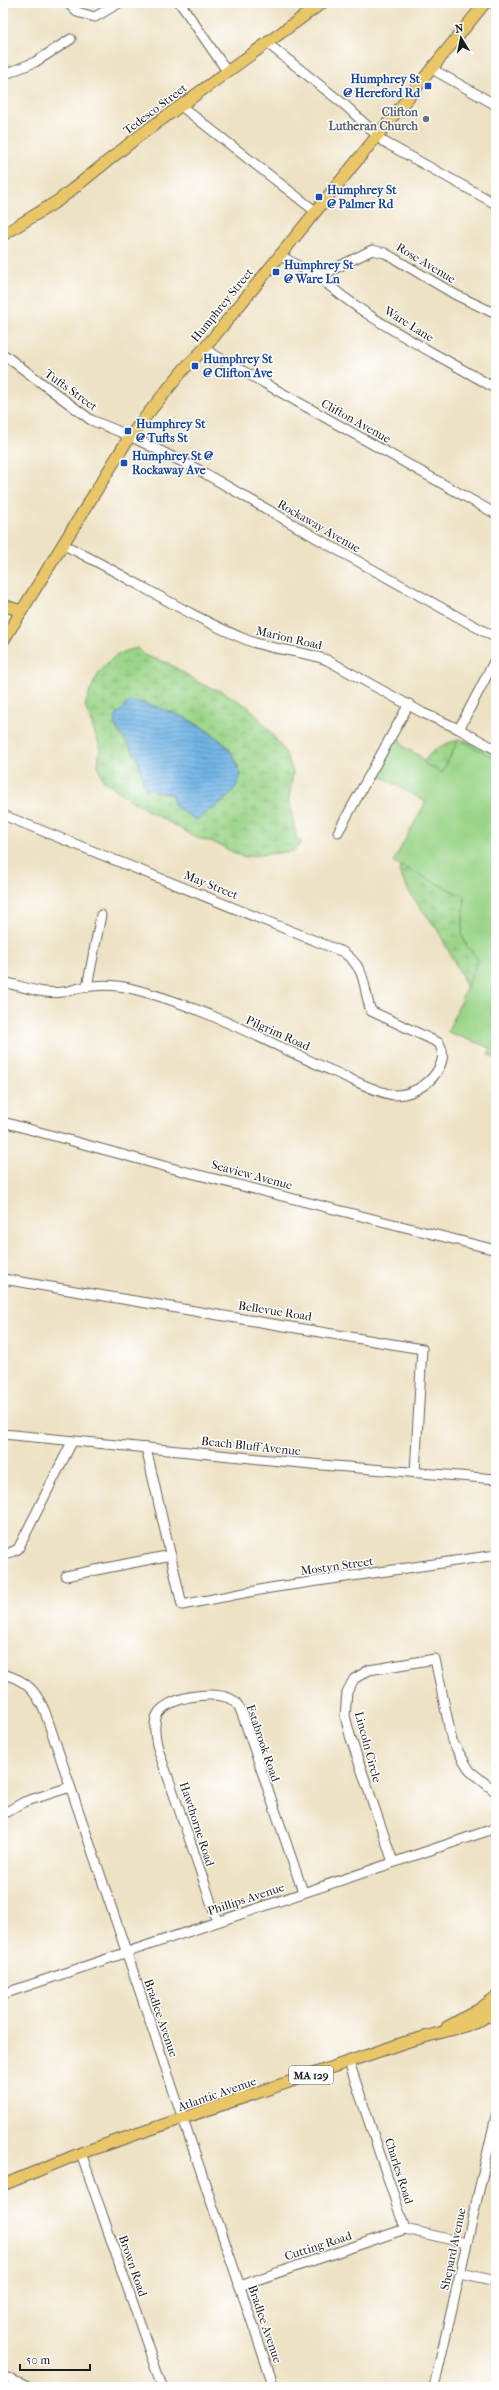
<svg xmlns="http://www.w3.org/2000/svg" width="499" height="2390" font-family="'IM FELL French Canon',serif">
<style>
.wetland{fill:url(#wetland-marsh);stroke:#5c7852;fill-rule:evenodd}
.park{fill:#9bd589;stroke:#5c7852}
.water{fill:url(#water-rules);stroke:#466880}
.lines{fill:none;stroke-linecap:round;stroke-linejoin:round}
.minor-casing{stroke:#666157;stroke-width:11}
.major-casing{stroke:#666157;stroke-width:13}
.minor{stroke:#fff;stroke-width:9}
.major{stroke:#e9c769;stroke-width:11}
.transit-dot{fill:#1a4fb4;stroke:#fff;stroke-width:1.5}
.worship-dot{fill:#6b7280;stroke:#fff;stroke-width:1.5}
.labels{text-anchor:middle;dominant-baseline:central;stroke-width:3;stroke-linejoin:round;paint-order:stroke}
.shield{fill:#fff;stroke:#606060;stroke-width:1}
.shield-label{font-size:11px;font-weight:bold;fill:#1c1c1c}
.transit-label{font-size:12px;font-weight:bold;fill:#164399;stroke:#fff;text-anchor:start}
.street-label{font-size:12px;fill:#1c1c1c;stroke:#fff}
.worship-label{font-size:12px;font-weight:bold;fill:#5b616d;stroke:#fff;text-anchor:end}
</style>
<defs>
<pattern id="wetland-marsh" width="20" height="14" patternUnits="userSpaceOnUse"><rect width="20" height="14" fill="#9bd589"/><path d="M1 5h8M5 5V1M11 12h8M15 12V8" fill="none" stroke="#85b676"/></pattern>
<pattern id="water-rules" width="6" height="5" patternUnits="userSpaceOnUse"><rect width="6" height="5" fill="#6fb4e5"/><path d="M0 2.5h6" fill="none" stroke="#5a92b9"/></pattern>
</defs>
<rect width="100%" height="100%" fill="#fff"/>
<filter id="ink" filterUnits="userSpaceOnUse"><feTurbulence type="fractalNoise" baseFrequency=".025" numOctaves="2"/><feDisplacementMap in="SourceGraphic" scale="8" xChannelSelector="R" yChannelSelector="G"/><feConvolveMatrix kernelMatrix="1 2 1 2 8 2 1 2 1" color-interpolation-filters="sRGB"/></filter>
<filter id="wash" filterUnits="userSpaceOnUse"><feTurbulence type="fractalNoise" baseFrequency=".012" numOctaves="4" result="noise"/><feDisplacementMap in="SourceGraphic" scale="16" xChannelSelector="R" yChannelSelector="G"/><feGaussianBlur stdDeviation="0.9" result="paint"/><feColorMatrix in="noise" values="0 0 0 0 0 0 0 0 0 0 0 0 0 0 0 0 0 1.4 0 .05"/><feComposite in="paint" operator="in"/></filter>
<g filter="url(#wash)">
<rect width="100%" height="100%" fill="#eee2c4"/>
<g class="wetland">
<path d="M137 648 146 656 168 663 203 685 223 692 250 708 272 734 285 752 293 772 289 799 297 839 302 842 294 851 243 857 215 843 197 838 138 805 103 780 98 766 100 747 85 706C95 676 104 655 137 648ZM140 702C170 710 208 725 229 749 235 756 238 767 241 775L208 811 196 819 175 806 172 795 156 792 143 784C139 749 127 750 114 724Z"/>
<path d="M461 740 479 744 496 754V1030L467 989 463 978 437 929 411 895 399 872 408 841 435 798 419 768C431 751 440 743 461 740Z"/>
</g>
<path class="park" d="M399 737 404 747 420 756 425 764 442 773 459 739 496 759V1058L488 1055 491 1048 448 1032 478 959 467 946 462 935 465 897 393 862 426 802 377 774Z"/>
<path class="water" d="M129 702C158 702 211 727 229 750 235 756 238 767 241 775 232 801 217 804 196 820L175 806 172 795 145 788 137 756 114 724 117 714Z"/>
</g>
<g filter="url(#ink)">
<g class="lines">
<g class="minor-casing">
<g id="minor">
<path d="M68 3 77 12 95 17 119 3"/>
<path d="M180 3 227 71"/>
<path d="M492 3 496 5"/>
<path d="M267 43 346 106 384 142 496 204"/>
<path d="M432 69 496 105"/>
<path d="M3 75 35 62 71 39"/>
<path d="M181 106 315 211"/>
<path d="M279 255 306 270 324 274 372 250 385 253 456 295 496 314"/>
<path d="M315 273C367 322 435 352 496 389"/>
<path d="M204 349 496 514"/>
<path d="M3 354 91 420 130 436 199 470 334 548 496 638"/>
<path d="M64 545C126 575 184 614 247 640 274 651 301 650 327 660L423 713 459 729 496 658"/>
<path d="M459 729 495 749"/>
<path d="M3 815 343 952C368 970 362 986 371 1011L439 1043C445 1054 443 1062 436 1073 427 1086 410 1095 395 1095 379 1094 345 1076 330 1070 267 1042 204 1007 137 990 119 985 98 984 80 988 74 989 68 992 62 992 42 995 22 986 3 982"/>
<path d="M338 832 409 704"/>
<path d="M87 987 101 915"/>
<path d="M3 1122 171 1168 496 1250"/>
<path d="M3 1279 422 1349 415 1473"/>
<path d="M3 1434 322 1465 496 1479"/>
<path d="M146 1448 182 1605 270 1588 496 1555"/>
<path d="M3 1556 18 1549 72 1442"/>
<path d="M66 1576 171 1555"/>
<path d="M3 1674C26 1680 36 1691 45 1712L274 2387"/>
<path d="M3 1814 24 1802 70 1787"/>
<path d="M393 1862 351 1739 345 1716 347 1692 354 1679 369 1670 435 1659 452 1741 470 1771 496 1792"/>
<path d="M217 1921C202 1874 185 1827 169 1780 163 1762 151 1738 156 1718 161 1697 218 1688 234 1701 239 1704 242 1714 244 1719L303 1892"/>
<path d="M3 1994 496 1828"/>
<path d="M489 2016 496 2021"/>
<path d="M349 2062 405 2229 466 2243"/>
<path d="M81 2153 162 2387"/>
<path d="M461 2273 496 2281"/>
<path d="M239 2286 405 2229"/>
<path d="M3 2376 28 2387"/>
<path d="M434 2387 496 2116"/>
</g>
</g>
<g class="major-casing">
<g id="major">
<path d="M3 235 59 200 139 136 322 3"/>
<path d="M3 605 21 611"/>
<path d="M3 641 130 436 184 369 204 349 485 3"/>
<path d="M447 2027 478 2010 496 1997"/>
<path d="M3 2185 81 2153 406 2042 476 2023 496 2010"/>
</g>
</g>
<use href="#minor" class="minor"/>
<use href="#major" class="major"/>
</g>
</g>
<g class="transit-dot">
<rect x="424" y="82" width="8" height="8" rx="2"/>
<rect x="315" y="193" width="8" height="8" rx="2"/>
<rect x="272" y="268" width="8" height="8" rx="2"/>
<rect x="191" y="362" width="8" height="8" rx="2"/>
<rect x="124" y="427" width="8" height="8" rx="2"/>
<rect x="120" y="459" width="8" height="8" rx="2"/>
</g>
<circle class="worship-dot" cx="426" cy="119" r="4"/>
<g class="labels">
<rect class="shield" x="289" y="2066" width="44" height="18" rx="3"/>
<g class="shield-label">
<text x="311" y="2075">MA 129</text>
</g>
<g class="transit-label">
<text x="420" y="79" text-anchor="end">Humphrey St<tspan x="420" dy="14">@ Hereford Rd</tspan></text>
<text x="327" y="190">Humphrey St<tspan x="327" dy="14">@ Palmer Rd</tspan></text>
<text x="284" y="265">Humphrey St<tspan x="284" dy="14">@ Ware Ln</tspan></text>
<text x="203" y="359">Humphrey St<tspan x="203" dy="14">@ Clifton Ave</tspan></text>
<text x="136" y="424">Humphrey St<tspan x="136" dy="14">@ Tufts St</tspan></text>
<text x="132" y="456">Humphrey St @<tspan x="132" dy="14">Rockaway Ave</tspan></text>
</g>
<g class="street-label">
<text transform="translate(155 109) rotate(-37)">Tedesco Street</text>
<text transform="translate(426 263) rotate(31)">Rose Avenue</text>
<text transform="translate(222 305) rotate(-51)">Humphrey Street</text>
<text transform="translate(409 324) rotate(32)">Ware Lane</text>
<text transform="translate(71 390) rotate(36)">Tufts Street</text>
<text transform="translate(356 421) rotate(29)">Clifton Avenue</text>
<text transform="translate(319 526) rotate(30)">Rockaway Avenue</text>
<text transform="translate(289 638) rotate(13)">Marion Road</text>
<text transform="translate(211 885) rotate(22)">May Street</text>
<text transform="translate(278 1033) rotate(24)">Pilgrim Road</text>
<text transform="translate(252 1175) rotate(15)">Seaview Avenue</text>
<text transform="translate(275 1311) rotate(9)">Bellevue Road</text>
<text transform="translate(251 1446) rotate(6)">Beach Bluff Avenue</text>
<text transform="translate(337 1566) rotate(-8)">Mostyn Street</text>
<text transform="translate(263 1743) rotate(71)">Estabrook Road</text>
<text transform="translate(368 1747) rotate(75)">Lincoln Circle</text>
<text transform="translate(197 1824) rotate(72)">Hawthorne Road</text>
<text transform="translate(246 1899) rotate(-18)">Phillips Avenue</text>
<text transform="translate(161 2018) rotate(71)">Bradlee Avenue</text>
<text transform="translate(217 2094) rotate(-19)">Atlantic Avenue</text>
<text transform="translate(399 2171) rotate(72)">Charles Road</text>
<text transform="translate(318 2246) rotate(-18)">Cutting Road</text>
<text transform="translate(453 2249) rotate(-78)">Shepard Avenue</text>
<text transform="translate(133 2266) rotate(71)">Brown Road</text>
<text transform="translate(265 2324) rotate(71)">Bradlee Avenue</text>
</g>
<g class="worship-label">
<text x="418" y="112">Clifton<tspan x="418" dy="14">Lutheran Church</tspan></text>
</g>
</g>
<rect width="499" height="2390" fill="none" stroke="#fff" stroke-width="16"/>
<g transform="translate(461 38) rotate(350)" stroke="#ffffff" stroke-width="3" paint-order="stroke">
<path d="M0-3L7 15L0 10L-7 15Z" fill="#1c1c1c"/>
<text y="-6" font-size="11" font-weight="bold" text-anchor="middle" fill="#1c1c1c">N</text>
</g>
<path d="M20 2364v6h70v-6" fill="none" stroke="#1c1c1c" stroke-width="2"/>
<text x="26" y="2364" font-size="12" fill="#1c1c1c" stroke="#ffffff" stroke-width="3" paint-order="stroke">50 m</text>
</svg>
